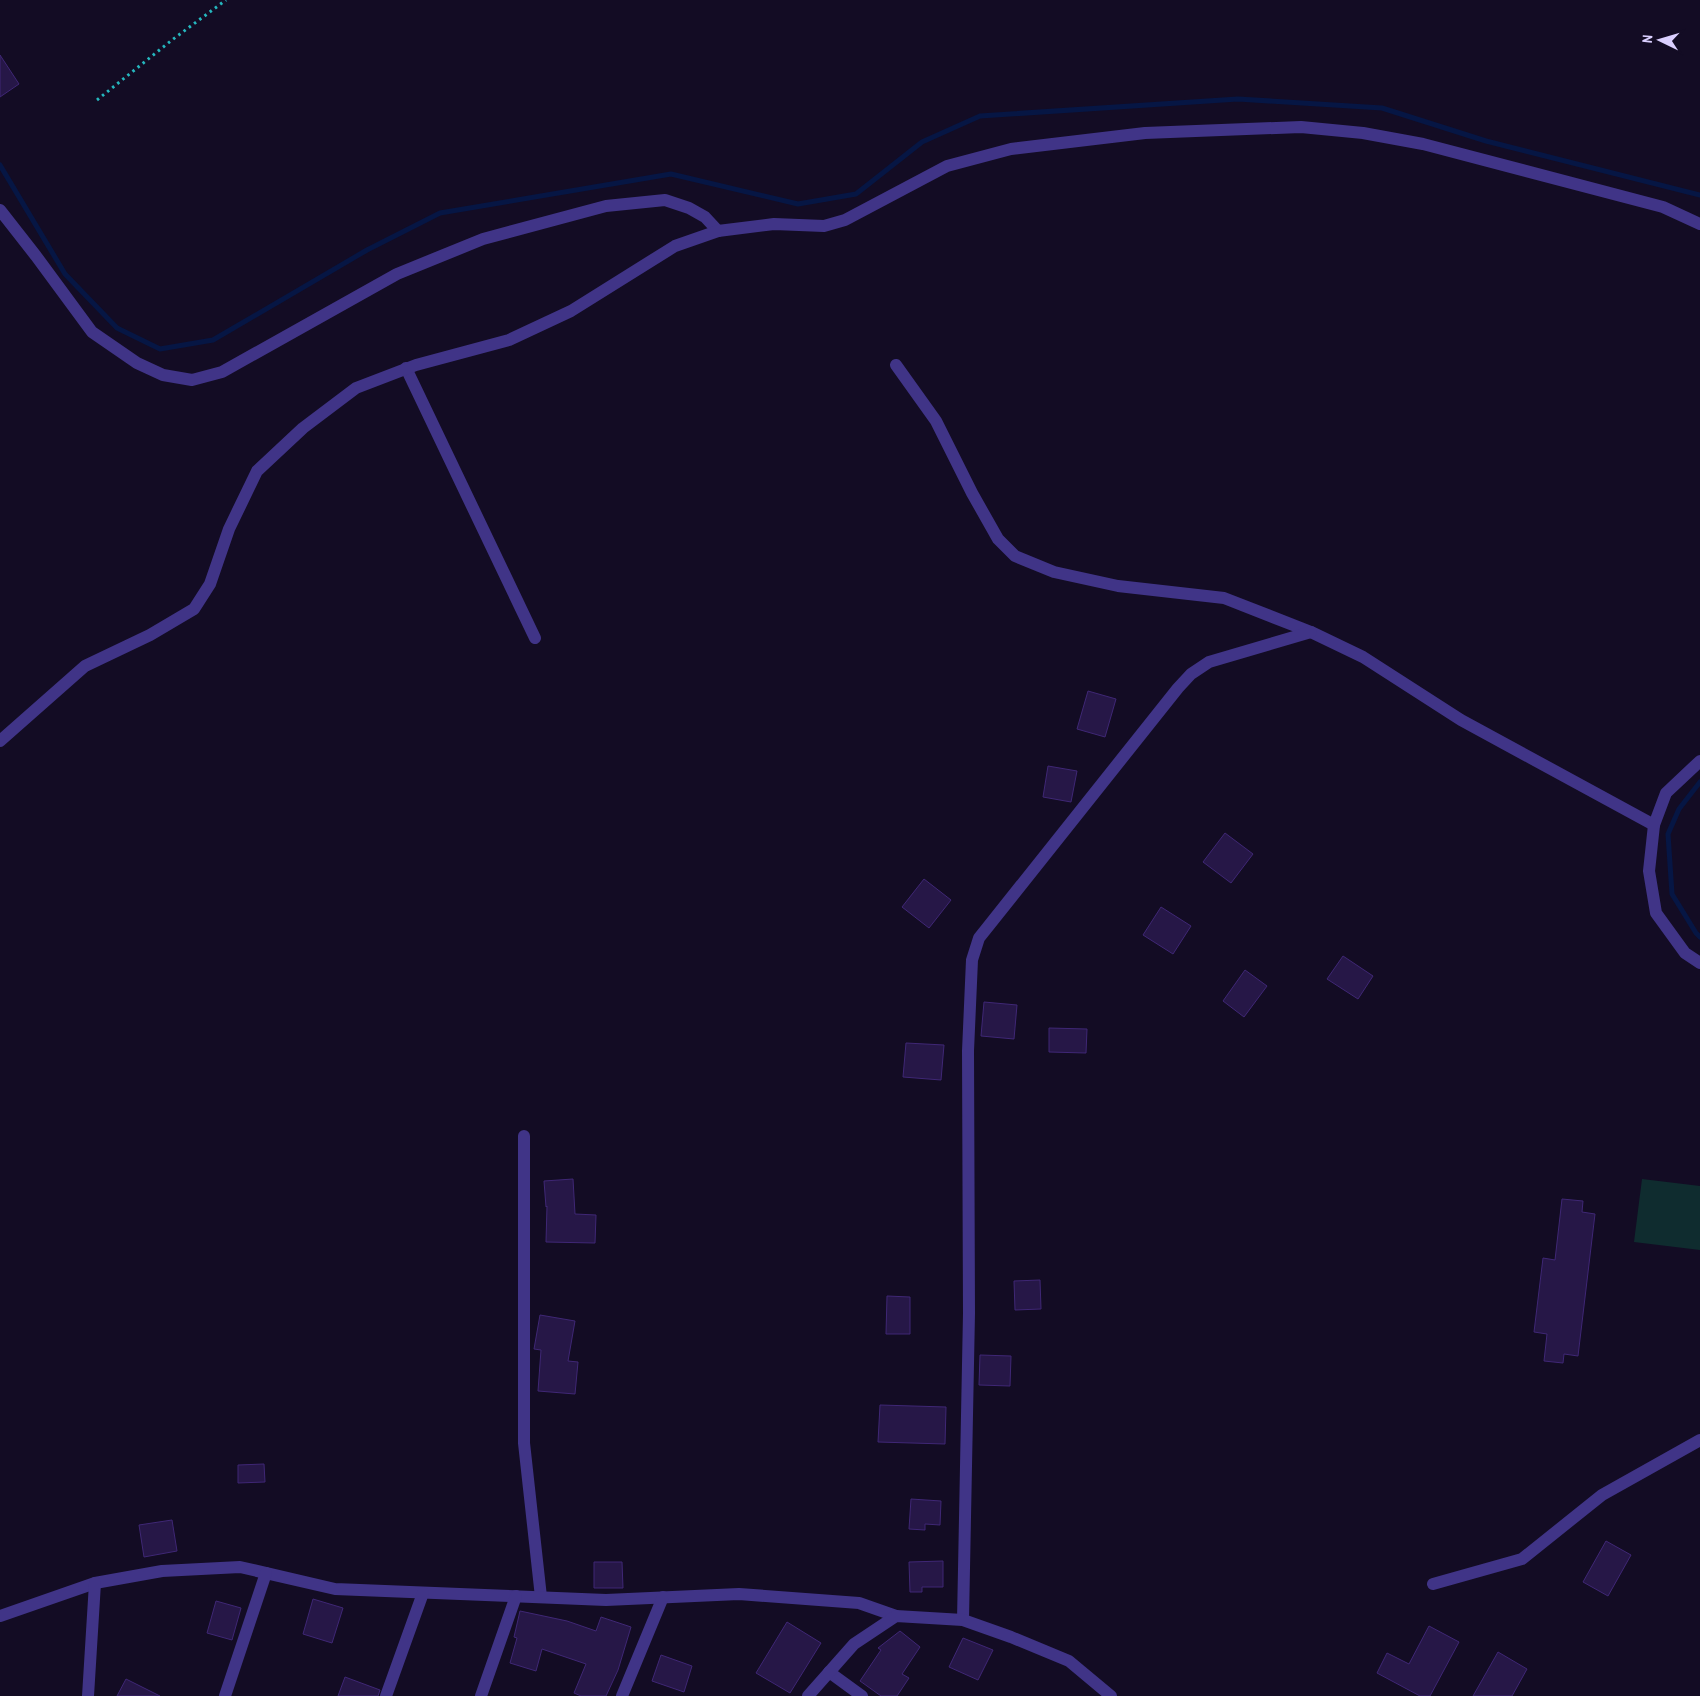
<svg xmlns="http://www.w3.org/2000/svg" width="1700" height="1696" font-family="'Archivo Narrow',sans-serif">
<style>
.green{fill:#0f2c2f}
.lines{fill:none;stroke-linecap:round;stroke-linejoin:round}
.stream{stroke:#061644;stroke-width:5}
.building{fill:#261747;stroke:#3f2775}
.path{stroke:#25b7be;stroke-width:3;stroke-dasharray:2.5 4;stroke-linecap:butt}
.minor{stroke:#403487;stroke-width:12}
.tertiary{stroke:#403487;stroke-width:12}
</style>
<rect width="100%" height="100%" fill="#130c24"/>
<path class="green" d="M1642 1179 1700 1186V1250L1634 1242Z"/>
<g class="lines">
<g class="stream">
<path d="M0 165 65 274 117 328 160 349 213 340 367 250 440 213 671 174 798 204 856 194 922 142 980 116 1238 99 1382 108 1486 141 1700 195"/>
<path d="M1700 782 1679 809 1668 834 1672 894 1696 933 1700 937"/>
</g>
</g>
<g class="building">
<path d="M0 55 19 84 0 97Z"/>
<path d="M1088 691 1116 699 1105 737 1077 729Z"/>
<path d="M1048 766 1077 771 1071 802 1043 797Z"/>
<path d="M1225 833 1253 854 1231 883 1203 862Z"/>
<path d="M924 879 951 900 929 928 902 907Z"/>
<path d="M1161 907 1191 926 1173 954 1143 935Z"/>
<path d="M1343 956 1373 976 1358 999 1327 979Z"/>
<path d="M1245 970 1267 986 1244 1017 1223 1001Z"/>
<path d="M984 1002 1017 1005 1014 1039 981 1036Z"/>
<path d="M1049 1028 1087 1029 1086 1053 1049 1052Z"/>
<path d="M906 1043 944 1045 941 1080 903 1077Z"/>
<path d="M573 1179 575 1214 596 1215 595 1243 546 1242 547 1206 546 1207 544 1181Z"/>
<path d="M1562 1199 1583 1201 1582 1212 1595 1214 1578 1356 1564 1354 1563 1363 1544 1361 1547 1334 1534 1332 1543 1258 1555 1260Z"/>
<path d="M1040 1280 1041 1309 1015 1310 1014 1281Z"/>
<path d="M887 1296 910 1297V1334H886Z"/>
<path d="M540 1315 575 1321 568 1361 578 1362 575 1394 538 1391 541 1350 534 1349Z"/>
<path d="M980 1355 1011 1356 1010 1386 979 1385Z"/>
<path d="M880 1405 946 1407 945 1444 878 1442Z"/>
<path d="M264 1464 265 1482 238 1483V1465Z"/>
<path d="M911 1499 941 1501 940 1525 925 1524V1530L909 1529Z"/>
<path d="M172 1520 177 1551 144 1557 139 1525Z"/>
<path d="M1606 1541 1631 1555 1608 1596 1583 1582Z"/>
<path d="M943 1561V1587H922V1592H910L909 1562Z"/>
<path d="M594 1562H622L623 1588H594Z"/>
<path d="M313 1599 343 1608 332 1643 303 1634Z"/>
<path d="M216 1601 241 1608 232 1640 207 1633Z"/>
<path d="M520 1611 567 1621 596 1631 601 1617 631 1627 618 1670 606 1696H581L574 1693 586 1664 542 1649 536 1671 510 1663 517 1638 514 1637Z"/>
<path d="M787 1622 821 1643 790 1693 756 1673Z"/>
<path d="M1429 1626 1459 1642 1430 1696H1420L1377 1673 1387 1653 1409 1664Z"/>
<path d="M900 1631 920 1647 902 1674 909 1678 897 1696H881L860 1681 881 1650 878 1648Z"/>
<path d="M963 1638 993 1650 978 1680 949 1667Z"/>
<path d="M1498 1652 1527 1669 1512 1696H1473Z"/>
<path d="M661 1655 692 1666 684 1692 652 1681Z"/>
<path d="M345 1677 380 1690 378 1696H338Z"/>
<path d="M126 1679 160 1696H117Z"/>
</g>
<g class="lines">
<path class="path" d="M97 100 172 40 226 0"/>
<g class="minor">
<path d="M0 210 36 256 92 332 137 363 163 375 192 380 222 372 397 274 483 239 606 206 665 200 689 208 705 217 718 231"/>
<path d="M896 365 936 421 972 493 998 539 1015 556 1054 572 1118 586 1224 598 1311 632 1363 657 1461 720 1654 825"/>
<path d="M406 368 535 638"/>
<path d="M524 1136V1443L541 1597"/>
<path d="M1433 1584 1522 1559 1602 1495 1700 1440"/>
<path d="M0 1616 95 1583 162 1571 240 1567 335 1589 606 1600 739 1594 859 1603 896 1616"/>
<path d="M963 1620 969 1313 968 1051 972 960 979 938 1178 688 1191 674 1209 662 1311 632"/>
<path d="M829 1672 862 1696"/>
<path d="M88 1696 95 1583"/>
<path d="M225 1696 266 1573"/>
<path d="M386 1696 423 1593"/>
<path d="M481 1696 516 1596"/>
<path d="M622 1696 663 1597"/>
<path d="M808 1696 854 1644 896 1616 963 1620 1011 1637 1069 1661 1111 1696"/>
</g>
<g class="tertiary">
<path d="M0 741 85 666 150 635 194 609 210 584 229 529 257 471 303 428 356 388 416 365 509 340 571 311 675 246 718 231 774 224 824 226 845 220 947 166 1011 149 1145 133 1301 127 1363 133 1423 144 1663 207 1700 224"/>
<path d="M1700 761 1666 793 1654 825 1649 871 1656 913 1685 953 1700 963"/>
</g>
</g>
<g transform="translate(1660 40) rotate(275)" stroke="#130c24" stroke-width="4" paint-order="stroke">
<path d="M0-4L9 19L0 12L-9 19Z" fill="#dacfff"/>
<text y="-8" font-size="14" font-weight="bold" text-anchor="middle" fill="#dacfff">N</text>
</g>
</svg>
